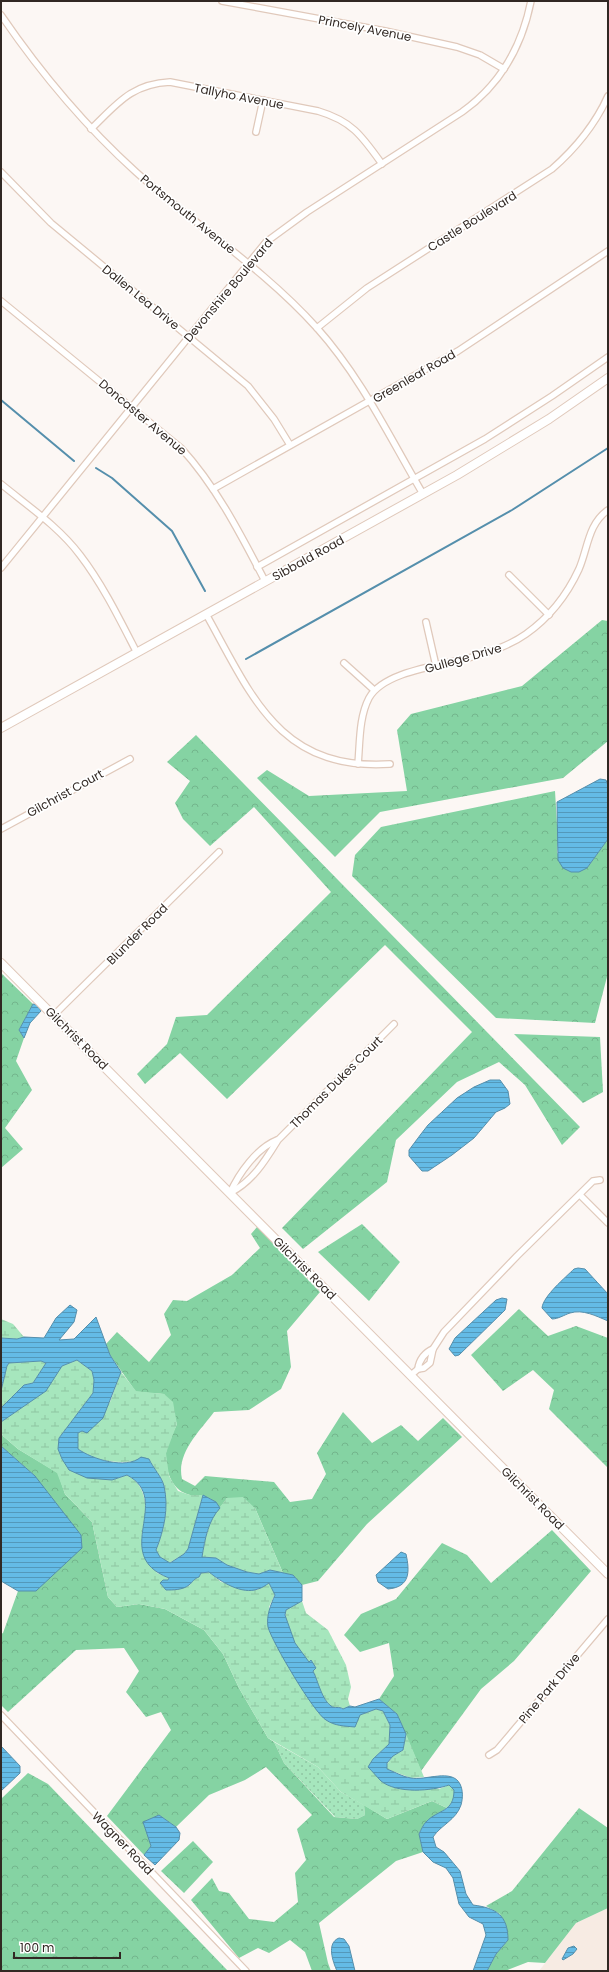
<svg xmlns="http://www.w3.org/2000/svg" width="609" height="1972" font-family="Poppins,sans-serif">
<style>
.built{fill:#f7ebe3}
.grass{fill:url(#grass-dots)}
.forest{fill:url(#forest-crowns)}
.wetland{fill:url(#wetland-marsh)}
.water{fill:url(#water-rules);stroke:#558fac}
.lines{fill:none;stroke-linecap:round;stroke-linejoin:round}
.stream{stroke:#558fac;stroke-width:2}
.street-casing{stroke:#e0c9bb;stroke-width:8}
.secondary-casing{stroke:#e0c9bb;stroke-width:10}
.street{stroke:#fff;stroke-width:5.5}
.secondary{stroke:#fff;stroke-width:8}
.labels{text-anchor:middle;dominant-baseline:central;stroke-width:3.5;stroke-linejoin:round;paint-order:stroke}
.street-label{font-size:12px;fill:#312823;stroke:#fff}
</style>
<defs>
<pattern id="grass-dots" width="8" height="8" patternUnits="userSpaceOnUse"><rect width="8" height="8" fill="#a6e6bd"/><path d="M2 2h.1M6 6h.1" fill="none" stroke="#8fc5a2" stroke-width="1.8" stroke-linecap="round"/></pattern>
<pattern id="forest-crowns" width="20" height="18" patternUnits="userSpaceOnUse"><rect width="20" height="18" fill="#85d3a3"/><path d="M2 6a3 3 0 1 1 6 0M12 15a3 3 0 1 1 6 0" fill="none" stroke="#73b58c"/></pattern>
<pattern id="wetland-marsh" width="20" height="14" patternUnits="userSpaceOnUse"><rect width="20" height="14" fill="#a6e6bd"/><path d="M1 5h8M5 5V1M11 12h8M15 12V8" fill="none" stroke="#8fc5a2"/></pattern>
<pattern id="water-rules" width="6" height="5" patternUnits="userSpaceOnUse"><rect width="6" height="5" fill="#64bbe6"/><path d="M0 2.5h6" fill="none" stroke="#5398ba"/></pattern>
</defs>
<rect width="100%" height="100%" fill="#fcf7f4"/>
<path class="built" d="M608 1908V1971H539L576 1923Z"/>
<path class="grass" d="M274 1742 318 1767 341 1792 364 1805 365 1815 357 1819 335 1817 284 1763Z"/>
<g class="forest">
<path d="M602 620 608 621V741L563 778 380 812 335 857 257 778 267 770 309 796 407 791 397 730 411 714 522 686Z"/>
<path d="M196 735 580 1127 562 1145 525 1085 499 1062 457 1082 396 1140 387 1182 303 1249 282 1228 472 1032 385 945 227 1099 180 1053 145 1084 137 1074 167 1044 176 1017 207 1015 331 892 254 807 210 846 183 819 175 803 190 781 167 762Z"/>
<path d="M555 791 558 841 557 853 587 868 608 839V973L595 1023 496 1018 352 876 355 855 381 827Z"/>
<path d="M1 973 33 1004 19 1030 24 1038 16 1061 32 1090 5 1128 23 1149 1 1168Z"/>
<path d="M514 1034 600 1037 603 1092 583 1103Z"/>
<path d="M362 1224 400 1262 369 1301 318 1252Z"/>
<path d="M257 1227 320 1292 287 1331 291 1367 281 1389 249 1410 214 1412C200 1431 176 1453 182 1479L195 1486 205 1476 274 1482 290 1502 312 1499 326 1474 317 1453 343 1412 372 1443 401 1425 418 1441 443 1418 462 1437 367 1524 318 1581 302 1585 293 1575 283 1573 255 1508 227 1498 220 1508C211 1495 204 1497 190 1495 172 1491 165 1471 166 1453 167 1444 173 1433 177 1424L164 1394 136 1392 110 1355 106 1344 117 1332 149 1362 171 1335 164 1314 173 1300 187 1301 232 1275 260 1248 251 1234Z"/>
<path d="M519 1309 548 1336 576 1326 608 1338V1468L549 1409 554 1390 533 1370 503 1391 471 1355Z"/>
<path d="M1 1432 3 1436 18 1449 58 1473 65 1494 92 1522 108 1597 117 1607 139 1604 165 1609 204 1630 223 1654 239 1688 268 1738 274 1742 284 1763 334 1817 357 1819 365 1815 364 1805 387 1819 432 1801 447 1808 426 1822 419 1833 423 1852 396 1861 319 1923 328 1963 331 1971H312L305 1952 290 1940 269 1953 258 1948 239 1958 191 1900 212 1878 219 1891 229 1893 249 1919 274 1922 298 1902 295 1873 306 1860 297 1829 312 1815 266 1767 245 1780 209 1795 176 1827 159 1815 144 1822 151 1846 144 1855 107 1816 171 1730 161 1712 146 1717 126 1692 139 1671 124 1648 76 1650 8 1712 1 1705V1634L3 1633 18 1591H36L35 1476 1 1446Z"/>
<path d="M552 1530 591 1571 514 1661 481 1689 421 1771 397 1714 379 1699 394 1676 389 1643 360 1652 344 1635 361 1614 396 1599 442 1543 467 1555 491 1583Z"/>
<path d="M28 1773 48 1784 228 1971H1V1799Z"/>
<path d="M579 1808 608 1828V1908L576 1923 545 1963 528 1962 505 1971H487L496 1954 508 1940 500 1914 486 1906 512 1891Z"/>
<path d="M193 1841 213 1862 184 1893 161 1871Z"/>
</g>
<g class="wetland">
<path d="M1 1319 13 1324 24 1337 17 1339 1 1338Z"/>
<path d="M77 1360 92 1371 94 1380 93 1393 59 1438 112 1480 127 1475C144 1484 147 1501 145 1520 145 1525 142 1531 142 1536 143 1545 153 1564 157 1573L169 1578 168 1580 161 1583 166 1590 189 1586 194 1579 199 1577 201 1573 209 1572 221 1582 257 1590 269 1583 275 1594 269 1607 324 1719 360 1715 376 1709 383 1711 390 1725 389 1744 373 1759 368 1768 439 1789 449 1785 454 1790V1800L447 1808 432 1801 387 1819 341 1792 318 1767 268 1738 239 1688 223 1654 204 1630 165 1609 139 1604 117 1607 108 1597 92 1522 65 1494 57 1473 18 1449 3 1436 1 1432V1422L45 1391 62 1366Z"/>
<path d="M41 1361 46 1363 33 1383 24 1385 1 1408V1391L7 1366 9 1363Z"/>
<path d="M121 1372 136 1391 164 1394 173 1402 177 1424 166 1453 169 1476 178 1491 190 1495H203L188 1549 184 1554 169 1563 160 1557 156 1550C164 1530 169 1508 164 1486 162 1477 153 1468 149 1459 123 1464 100 1464 78 1449V1433L110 1402Z"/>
<path d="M243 1497 255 1508 283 1573 270 1570 259 1574 247 1572 227 1565 216 1558 202 1557 205 1540 212 1517 227 1498Z"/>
<path d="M302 1601 306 1613 328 1630 346 1665 351 1687 348 1699 350 1706 343 1709C339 1706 335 1709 331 1706 322 1700 317 1680 313 1671L316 1668 311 1661 309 1663C299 1649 282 1629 286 1610Z"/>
<path d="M406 1734 424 1777 411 1778 387 1769V1764L393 1756 403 1750Z"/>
</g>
<g class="water">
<path d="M600 779 606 780 608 786V839L587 868 579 872H571L563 868 558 860 557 802Z"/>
<path d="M33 1004 37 1005 41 1011 30 1023 24 1038 19 1030Z"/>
<path d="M490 1080H500L508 1091 510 1104 505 1108 496 1112 474 1138 452 1155 428 1171H422L409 1156V1150L421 1134 428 1125 457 1098 474 1087Z"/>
<path d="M578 1268 585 1269 608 1294V1321C596 1316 583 1309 570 1313 564 1315 558 1319 552 1319L542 1308C543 1296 566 1277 574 1269Z"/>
<path d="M502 1298 507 1299 505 1310 459 1355 455 1356 449 1349 455 1338 496 1300Z"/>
<path d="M70 1305 77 1310 74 1322 59 1340 74 1339 96 1317 110 1355 121 1372 103 1418 87 1433 82 1431 78 1433V1449C92 1459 126 1470 141 1457L149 1459C153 1468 162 1477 164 1486 169 1508 164 1530 156 1550L160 1557 170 1563 184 1554 188 1549 203 1495 216 1502 220 1508C208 1521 205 1539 202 1557L216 1558 227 1565 247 1572 259 1574 270 1570 293 1575 302 1585V1601L286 1610 285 1615 295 1643 309 1662 311 1660 316 1668 313 1671C318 1681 322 1700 331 1706 335 1709 339 1706 343 1709L350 1706 355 1707 379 1699 397 1714 406 1734 403 1750 393 1756 387 1763V1769C395 1772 403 1777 411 1778 425 1781 452 1768 460 1784 463 1790 463 1798 461 1805 456 1820 441 1825 433 1837L436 1847 444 1852 460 1871 466 1894 473 1905C496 1908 508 1915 508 1940L496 1954 487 1971H473L486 1935 483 1924 469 1917 459 1904 453 1878 446 1868 433 1862 423 1852 419 1834C421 1830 423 1825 426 1822 438 1809 454 1813 454 1790L449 1785C432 1791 397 1794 381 1781 377 1777 373 1772 368 1767L373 1759 389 1744 390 1725 383 1711 376 1709 360 1715 355 1727C344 1726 335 1726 326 1720 314 1713 272 1642 268 1627 266 1616 271 1604 275 1595L269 1583C266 1585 262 1588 258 1589 242 1595 221 1582 209 1572L201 1573 199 1577C193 1579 193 1582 189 1585 183 1590 173 1590 166 1590L160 1583 163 1580H168L169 1578C109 1555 174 1500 127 1475L112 1480 87 1478 69 1470 62 1459 58 1449 59 1438 93 1393 94 1380 92 1371 77 1360 62 1366 46 1391 1 1422V1408L24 1385 33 1383 46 1363 41 1361 9 1363 7 1366 1 1391V1338L17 1339 24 1337 44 1338 56 1318Z"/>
<path d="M1 1446 35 1476 81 1535 82 1548 36 1591H18L1 1581Z"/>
<path d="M401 1552 406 1554C410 1572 410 1587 388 1589L378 1582 376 1575Z"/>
<path d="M1 1746 20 1766V1773L1 1791Z"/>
<path d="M159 1815 176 1827 180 1833 179 1840 155 1865 144 1855 151 1846 143 1822Z"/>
<path d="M339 1938 344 1939 349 1946 355 1971H337C333 1962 326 1943 339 1938Z"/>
<path d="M574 1946 577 1949 573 1954 563 1960 562 1959 568 1948Z"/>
</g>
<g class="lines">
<g class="stream">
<path d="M1 400 74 461"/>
<path d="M96 468 112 478 172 531 205 591"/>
<path d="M246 659 512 510 608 448"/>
</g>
<g class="street-casing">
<g id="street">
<path d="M222 1 385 31 457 47 480 55 504 69"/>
<path d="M1 15C40 72 84 125 136 172 195 225 263 268 317 328 361 377 390 438 423 494"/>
<path d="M91 129C117 104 131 84 170 82L318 111C352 121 362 136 382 164"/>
<path d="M256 132 263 100"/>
<path d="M1 172 51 223 248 386 274 419 290 445"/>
<path d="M1 301 181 448C216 486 241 535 265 581"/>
<path d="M317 328 367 288 552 169C576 148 595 125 608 96"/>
<path d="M1 484C28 506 59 527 80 555 103 585 120 620 137 653"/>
<path d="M213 489 458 351 608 251"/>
<path d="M257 567 485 439 552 396 608 357"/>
<path d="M1 568 266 242 307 212 462 112C500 85 522 46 531 1"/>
<path d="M509 575 549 615"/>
<path d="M206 614C252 696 279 771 390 764"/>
<path d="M426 622 436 666"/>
<path d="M344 663 374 690"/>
<path d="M358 764C360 742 359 717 369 698 385 669 449 665 479 655 496 650 512 644 526 634 550 617 567 595 579 569 588 548 588 524 608 510"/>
<path d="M1 829 130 759"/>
<path d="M54 1015 219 852"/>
<path d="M230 1193C253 1181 265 1161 278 1140L394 1024"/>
<path d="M230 1193C239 1173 257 1148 277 1140"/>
<path d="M580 1195 608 1223"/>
<path d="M418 1369C419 1360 425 1352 433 1349"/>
<path d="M411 1375 418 1369 424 1368 430 1363 433 1349 444 1332 517 1256 593 1181 600 1180"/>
<path d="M1 1715 246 1971"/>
<path d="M489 1755 497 1750 608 1619"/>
</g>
</g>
<g class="secondary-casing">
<g id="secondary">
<path d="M1 728 457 475 549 419 608 378"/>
<path d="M1 963 608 1574"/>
</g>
</g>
<use href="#street" class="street"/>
<use href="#secondary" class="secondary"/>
</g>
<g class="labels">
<g class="street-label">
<text transform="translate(365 28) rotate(11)">Princely Avenue</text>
<text transform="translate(239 96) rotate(11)">Tallyho Avenue</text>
<text transform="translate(188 214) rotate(39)">Portsmouth Avenue</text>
<text transform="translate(472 221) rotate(-32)">Castle Boulevard</text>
<text transform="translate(228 290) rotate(-50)">Devonshire Boulevard</text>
<text transform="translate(141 297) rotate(39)">Dallen Lea Drive</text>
<text transform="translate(414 376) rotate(-30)">Greenleaf Road</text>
<text transform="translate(143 417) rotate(40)">Doncaster Avenue</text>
<text transform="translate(308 558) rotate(-29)">Sibbald Road</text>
<text transform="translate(463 658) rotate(-16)">Gullege Drive</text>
<text transform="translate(65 793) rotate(-29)">Gilchrist Court</text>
<text transform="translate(137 934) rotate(-45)">Blunder Road</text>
<text transform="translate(77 1038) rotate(45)">Gilchrist Road</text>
<text transform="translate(336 1082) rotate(-45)">Thomas Dukes Court</text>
<text transform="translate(305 1268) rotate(45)">Gilchrist Road</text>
<text transform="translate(533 1498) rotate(45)">Gilchrist Road</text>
<text transform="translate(549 1688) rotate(-50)">Pine Park Drive</text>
<text transform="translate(123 1843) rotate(46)">Wagner Road</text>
</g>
</g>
<rect width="609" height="1972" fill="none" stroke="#312823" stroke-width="4"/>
<path d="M14 1952v6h106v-6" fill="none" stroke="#312823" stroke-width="2"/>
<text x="20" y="1952" font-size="12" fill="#312823" stroke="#ffffff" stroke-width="3" paint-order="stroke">100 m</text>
</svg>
